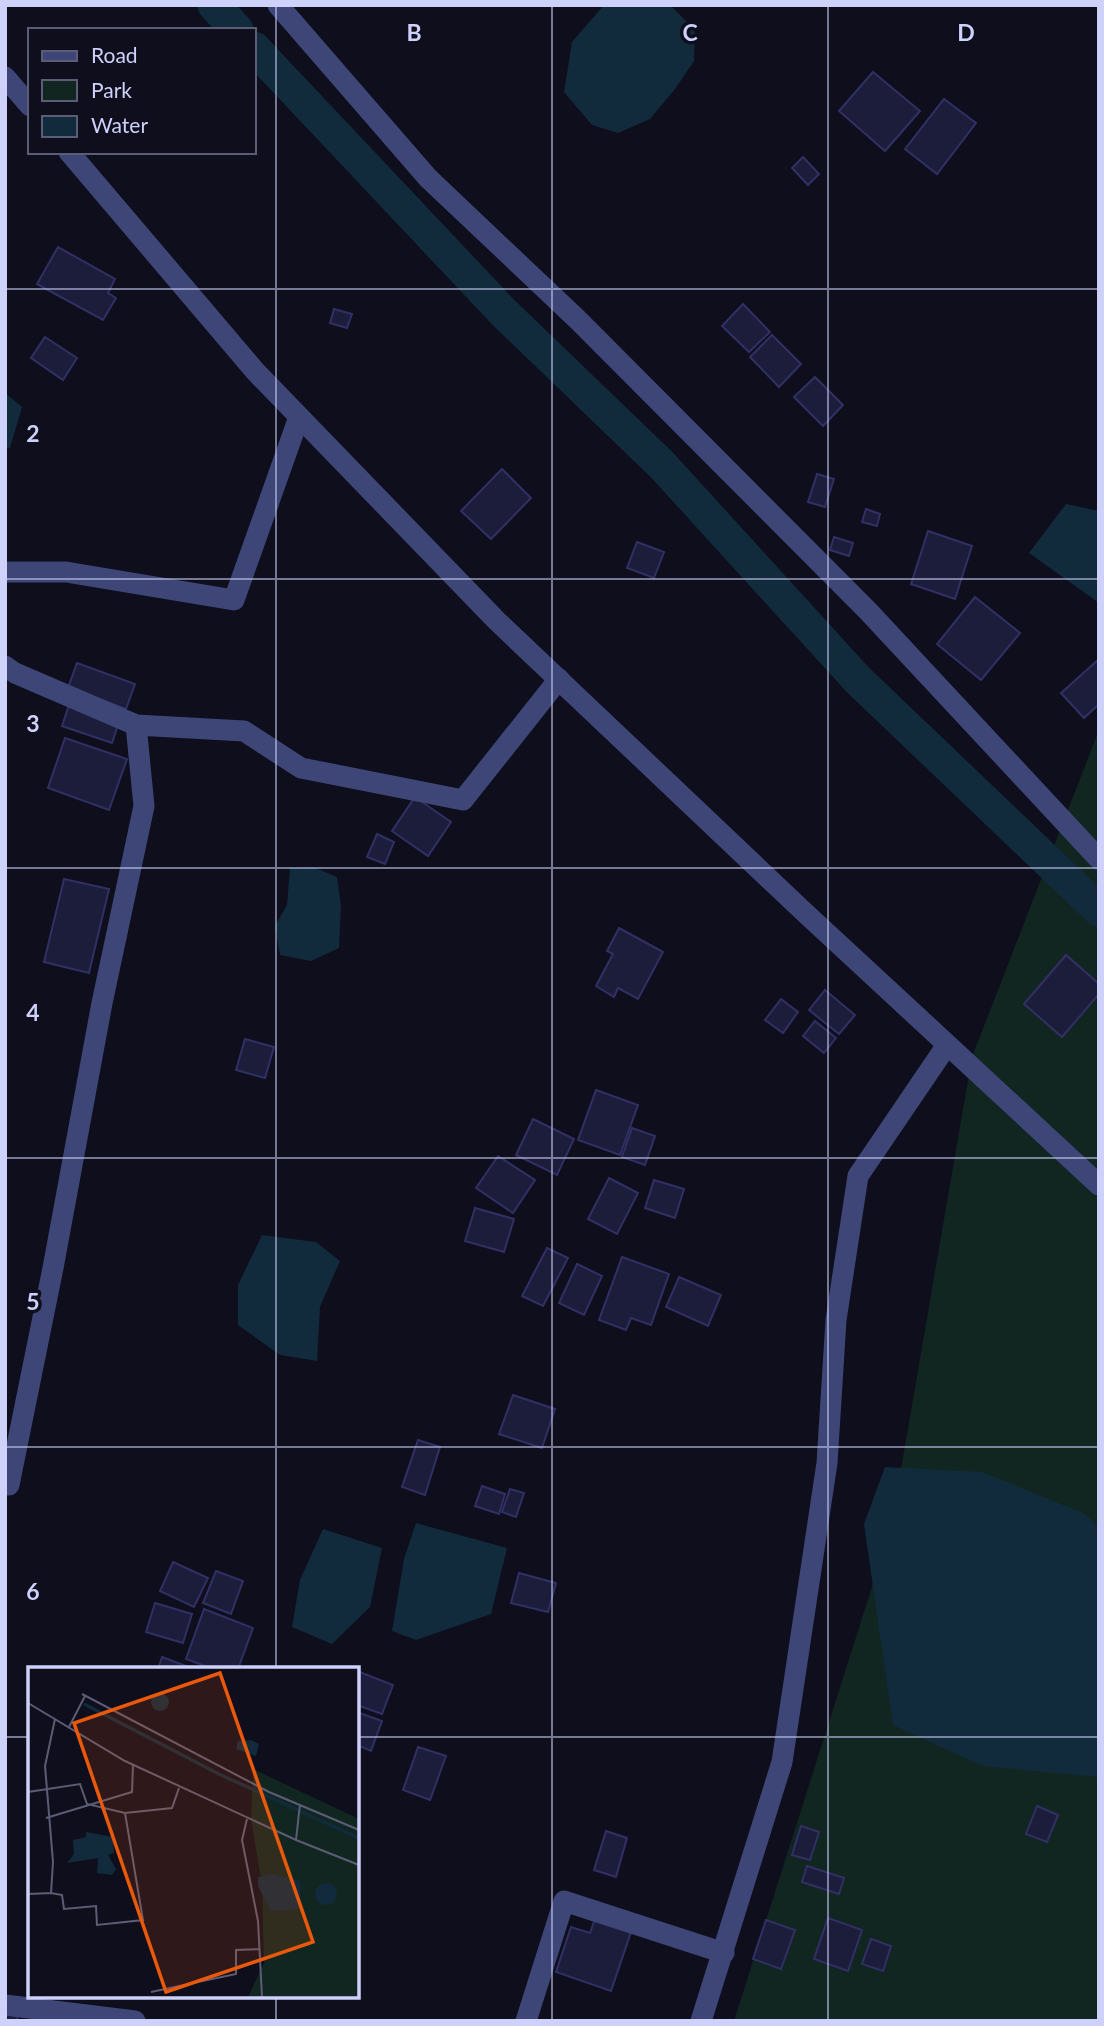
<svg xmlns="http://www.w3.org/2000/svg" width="1104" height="2026" font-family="Lato,sans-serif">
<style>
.green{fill:#112621}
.water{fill:#112b3d}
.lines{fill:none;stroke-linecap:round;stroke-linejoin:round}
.canal{stroke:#112b3d;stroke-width:33}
.building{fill:#1c1c3b;stroke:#313065;stroke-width:2}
.minor{stroke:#3d4677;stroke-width:21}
.grid{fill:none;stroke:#ced1fa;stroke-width:2;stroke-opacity:0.55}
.inset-river{fill:none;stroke:#112b3d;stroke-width:3.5}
.inset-road{fill:none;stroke:#5b5c75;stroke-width:2}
.view{fill:#e8590c;fill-opacity:0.15;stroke:#e8590c;stroke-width:3.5}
.inset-edge{fill:none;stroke:#ced1fa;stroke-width:3.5}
.grid-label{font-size:23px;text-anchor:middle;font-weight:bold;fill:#ced1fa;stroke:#0e0e1c;stroke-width:7;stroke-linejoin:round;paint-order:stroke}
</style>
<rect width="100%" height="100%" fill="#0e0e1c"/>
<path class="green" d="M1099 730V2021H734L891 1527 972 1057Z"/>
<g class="water">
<path d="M604 5H670L695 30 694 61 675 89 650 119 618 133 592 125 564 92 572 42Z"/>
<path d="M5 393 22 407 10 448 5 447Z"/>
<path d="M1066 504 1099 511V603L1029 553Z"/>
<path d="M313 867 337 877 341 905 339 948 311 961 280 955 275 926 287 905 290 868Z"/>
<path d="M262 1235 316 1242 340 1261 320 1307 317 1361 280 1355 238 1325V1285Z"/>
<path d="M885 1467 982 1472 1085 1514 1099 1528V1777L983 1766 893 1725 864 1524Z"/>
<path d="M416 1523 507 1548 491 1614 416 1640 392 1631 404 1559Z"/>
<path d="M323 1529 382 1548 370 1607 332 1644 292 1627 300 1580Z"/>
</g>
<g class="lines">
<g class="canal">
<path d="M214 5 237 30"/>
<path d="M254 48 503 312 662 465 858 680 1099 910"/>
</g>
</g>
<g class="building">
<path d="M873 72 920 111 885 151 839 111Z"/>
<path d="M944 99 976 123 937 174 905 149Z"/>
<path d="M803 157 819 174 808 185 792 168Z"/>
<path d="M58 247 115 279 108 293 116 298 103 320 37 284Z"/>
<path d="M743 304 770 332 749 352 722 326Z"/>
<path d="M334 309 352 314 347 328 330 323Z"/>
<path d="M772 335 801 364 779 387 750 357Z"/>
<path d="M45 337 77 358 63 380 31 358Z"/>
<path d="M815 377 843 405 823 426 794 397Z"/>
<path d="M502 469 531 498 491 539 461 511Z"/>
<path d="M817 474 834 479 825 507 808 502Z"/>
<path d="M866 509 880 514 877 526 862 522Z"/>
<path d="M928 531 972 546 955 599 911 584Z"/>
<path d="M834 537 853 543 849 556 830 550Z"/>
<path d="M637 542 664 552 654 578 627 568Z"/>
<path d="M975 597 1020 633 981 680 937 644Z"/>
<path d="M1099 659V704L1084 718 1061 693Z"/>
<path d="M77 663 135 684 126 709 68 688Z"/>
<path d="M69 705 119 722 112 743 62 726Z"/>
<path d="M65 738 127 759 109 810 48 788Z"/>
<path d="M415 797 451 822 428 856 392 831Z"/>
<path d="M377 834 394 842 385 864 367 857Z"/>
<path d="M64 879 109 889 89 973 44 962Z"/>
<path d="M619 928 663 952 638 999 618 988 614 997 596 986 613 954 607 951Z"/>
<path d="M1066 955 1099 984V994L1062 1037 1024 1004Z"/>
<path d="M825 990 855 1015 839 1034 809 1010Z"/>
<path d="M781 999 798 1012 783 1033 765 1020Z"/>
<path d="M815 1021 836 1038 824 1053 803 1036Z"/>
<path d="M245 1039 274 1047 265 1078 236 1070Z"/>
<path d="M596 1090 638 1105 620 1155 578 1140Z"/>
<path d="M533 1119 574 1139 557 1175 516 1155Z"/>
<path d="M632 1128 655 1136 645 1165 622 1157Z"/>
<path d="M498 1156 535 1180 513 1213 476 1188Z"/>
<path d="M609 1178 638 1193 617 1234 588 1219Z"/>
<path d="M654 1180 684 1189 675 1218 645 1208Z"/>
<path d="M475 1208 514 1219 504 1252 465 1241Z"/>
<path d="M547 1248 568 1258 543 1306 522 1296Z"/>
<path d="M622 1257 669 1274 651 1325 631 1318 626 1330 599 1320Z"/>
<path d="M577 1264 602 1276 584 1315 559 1303Z"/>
<path d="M679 1277 721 1295 708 1326 666 1307Z"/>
<path d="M513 1395 555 1409 542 1448 499 1434Z"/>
<path d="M418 1440 440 1447 425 1495 402 1487Z"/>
<path d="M482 1486 505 1494 499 1514 475 1506Z"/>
<path d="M510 1489 524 1493 516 1517 502 1512Z"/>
<path d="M173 1562 208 1578 194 1607 160 1591Z"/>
<path d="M216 1571 243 1581 231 1614 203 1603Z"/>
<path d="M519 1573 556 1583 548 1612 511 1603Z"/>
<path d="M155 1603 192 1614 183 1643 146 1632Z"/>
<path d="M204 1609 253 1628 238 1669H213L186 1659Z"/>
<path d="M162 1657 194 1669H158Z"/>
<path d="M357 1671 393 1685 382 1714 357 1705Z"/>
<path d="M357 1712 382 1721 371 1751 357 1745Z"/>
<path d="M418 1747 446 1756 430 1800 403 1790Z"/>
<path d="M1037 1806 1058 1815 1047 1842 1026 1834Z"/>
<path d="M801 1826 819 1832 810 1860 792 1855Z"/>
<path d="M606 1831 627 1838 616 1877 594 1870Z"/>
<path d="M807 1866 844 1878 839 1894 802 1882Z"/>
<path d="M828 1918 862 1930 848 1971 814 1959Z"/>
<path d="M595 1919 631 1932 611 1991 556 1972 571 1927 590 1933Z"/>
<path d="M766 1920 795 1930 781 1969 753 1959Z"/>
<path d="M871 1939 891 1946 883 1971 862 1964Z"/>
<path d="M5 2013 18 2015 17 2021H5Z"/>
</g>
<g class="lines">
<g class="minor">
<path d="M278 5 428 178 577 319 868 611 1099 859"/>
<path d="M5 77 30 106"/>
<path d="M69 152 255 371 497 621 802 910 1099 1185"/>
<path d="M5 572H66L234 600 299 417"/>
<path d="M5 666 15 673 136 725 244 731 301 768 463 800 559 679"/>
<path d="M5 1485H9L53 1268 102 1003 144 806 136 725"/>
<path d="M5 2005 135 2021"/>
<path d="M526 2021 564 1901 724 1953"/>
<path d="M701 2021 782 1762 827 1463 836 1320 858 1176 947 1045"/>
</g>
</g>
<path class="grid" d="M276 5V1669M552 5V2021M828 5V2021M5 289H1099M5 579H1099M5 868H1099M5 1158H1099M5 1447H1099M5 1737H30M357 1737H1099M276 1996V2021"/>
<g transform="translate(28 1667)">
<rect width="331" height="331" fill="#0e0e1c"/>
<path d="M225 102 331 152 330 330H220L236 296 234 218 223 152Z" fill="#112621"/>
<path d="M123 35a9 9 0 1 1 18 0a9 9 0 1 1-18 0ZM223 73 231 77 228 89 208 82 210 74ZM58 165 85 170 86 186 80 188 88 202 84 208 69 206 70 191 39 196 46 187 45 173 58 170ZM243 207 272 214 273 242 243 244 230 219V210ZM287 227a11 11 0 1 1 22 0a11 11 0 1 1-22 0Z" fill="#112b3d"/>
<path class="inset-river" d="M56 37 191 107 331 171"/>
<path class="inset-road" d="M54 27 241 125 331 163M0 36 97 94 268 173 272 137M41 60 57 29M0 125 52 117 59 137 97 146 144 141 151 121M18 151 104 125 105 98M219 152 214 173 230 254 234 330M268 173 331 198M23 226 34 228 36 242 68 239 69 258 115 253 97 146M0 227 23 226 25 195 17 99 27 52M123 325 208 307V283L231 282"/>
<path class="view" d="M192 6 285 275 138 325 46 56Z"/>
<rect width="331" height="331" class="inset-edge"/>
</g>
<g class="grid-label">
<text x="414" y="41">B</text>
<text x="690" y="41">C</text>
<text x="966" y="41">D</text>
<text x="33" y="442">2</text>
<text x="33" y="732">3</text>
<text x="33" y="1021">4</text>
<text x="33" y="1310">5</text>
<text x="33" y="1600">6</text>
</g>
<rect width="1104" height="2026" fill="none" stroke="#ced1fa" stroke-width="14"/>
<rect x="28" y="28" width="228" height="126" fill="#0e0e1c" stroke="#5b5c75" stroke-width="2"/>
<rect x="42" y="51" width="35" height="10" fill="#3d4677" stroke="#5b5c75" stroke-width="2"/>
<text x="91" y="63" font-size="21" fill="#ced1fa">Road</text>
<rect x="42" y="80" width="35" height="21" fill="#112621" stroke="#5b5c75" stroke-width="2"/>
<text x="91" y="98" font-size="21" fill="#ced1fa">Park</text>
<rect x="42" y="116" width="35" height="21" fill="#112b3d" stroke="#5b5c75" stroke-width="2"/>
<text x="91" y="133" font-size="21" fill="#ced1fa">Water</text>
</svg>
